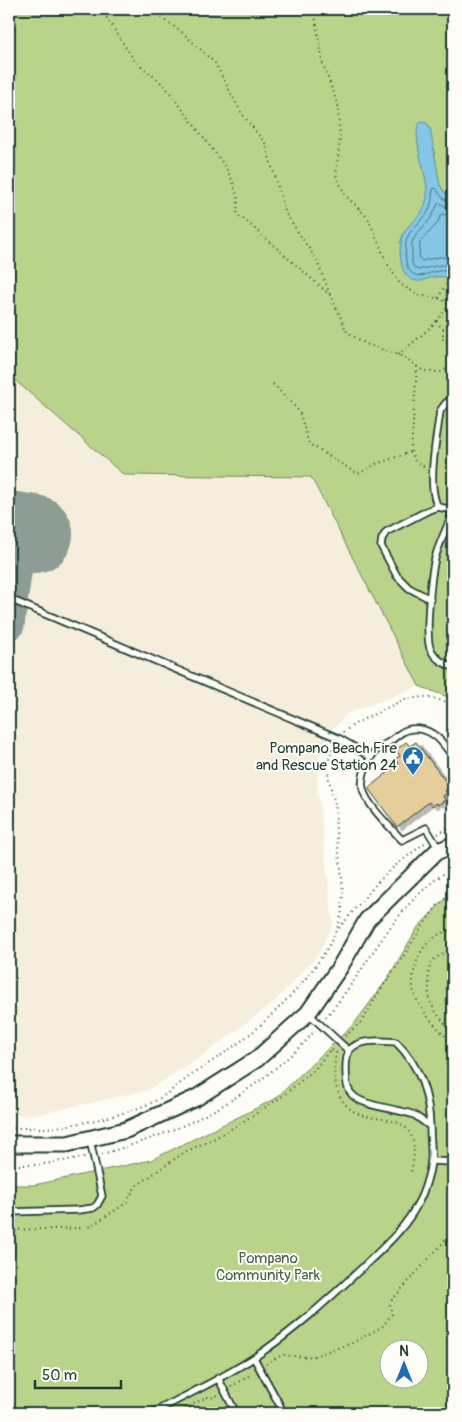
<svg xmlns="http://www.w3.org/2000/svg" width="462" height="1422" font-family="Pangolin,sans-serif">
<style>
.built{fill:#f6eedc}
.green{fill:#bad38a;stroke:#6c885f;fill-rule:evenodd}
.water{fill:#85c6e6;stroke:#5c8f9f}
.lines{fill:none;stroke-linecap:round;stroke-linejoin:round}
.shore{stroke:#48747b;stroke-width:1}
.taxiway{stroke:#8e9c96;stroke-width:31}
.runway{stroke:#8e9c96;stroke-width:78}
.building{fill:#e6cd9c;stroke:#1f3d34;filter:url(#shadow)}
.lane-casing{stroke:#1f3d34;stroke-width:9}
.secondary-casing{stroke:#1f3d34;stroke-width:19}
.path{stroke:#1f3d34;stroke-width:2;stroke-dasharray:1 4;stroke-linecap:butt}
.lane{stroke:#fdfcf7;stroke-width:5.5}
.secondary{stroke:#fdfcf7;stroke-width:15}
.labels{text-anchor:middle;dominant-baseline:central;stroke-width:4;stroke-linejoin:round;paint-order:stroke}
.poi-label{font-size:15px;fill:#1f3d34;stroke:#fdfcf7;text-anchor:end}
.park-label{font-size:15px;fill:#46624a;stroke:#fdfcf7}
</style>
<defs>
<filter id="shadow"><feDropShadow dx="5" dy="3" stdDeviation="0" flood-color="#0004"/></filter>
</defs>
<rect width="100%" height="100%" fill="#fdfcf7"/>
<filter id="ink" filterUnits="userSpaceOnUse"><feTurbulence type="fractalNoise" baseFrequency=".02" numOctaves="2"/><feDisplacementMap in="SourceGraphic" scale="10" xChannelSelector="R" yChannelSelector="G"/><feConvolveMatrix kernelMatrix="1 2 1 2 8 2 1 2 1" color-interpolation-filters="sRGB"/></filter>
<g filter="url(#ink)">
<path class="built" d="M9 375 124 475 311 476 419 686 348 713 327 735 319 755 317 783 333 923 317 956 274 1002 204 1055 148 1090 40 1114 9 1115Z"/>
<g class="green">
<path d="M9 9H453V699L419 686 311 477 124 475 9 375Z"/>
<path d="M453 893V1413H9V1185H34L151 1160 275 1099 354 1024 386 981 418 927 448 896ZM390 1350H420V1380H390Z"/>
</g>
<path class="water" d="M421 122 427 123 430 128 440 185 444 192 453 198V277C447 277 441 276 434 277 428 278 422 282 416 281 398 278 398 247 403 234 408 224 420 218 424 207 427 201 427 195 427 188 426 172 410 133 421 122Z"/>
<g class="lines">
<g class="shore">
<path d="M453 202C444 202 440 195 436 188L433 189C432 197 432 204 428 212 423 221 413 226 408 236 404 245 403 271 415 275 422 278 430 272 438 271 443 271 448 271 453 272"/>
<path d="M453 209 446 207 440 203 438 204 431 218 416 235 412 242V263L414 267 417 270 440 265 453 266"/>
<path d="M453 216 443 214 441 215 437 224 420 242 419 258 422 261 439 257 453 258"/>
</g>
<path class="taxiway" d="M9 544 16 558 17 567 9 625"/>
<path class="runway" d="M9 530 34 534"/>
</g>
<path class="building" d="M406 742 410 746 416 742 450 787 445 791 447 793 443 796 445 800 438 805 437 803 432 806 429 802 397 827 368 788 399 764 395 759 400 756 396 750Z"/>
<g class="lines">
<g class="lane-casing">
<g id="lane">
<path d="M438 507C426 485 437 437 440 411L446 403 453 398"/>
<path d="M453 512C448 526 440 541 436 555 431 571 425 633 430 648 435 659 443 663 453 667"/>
<path d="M430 599 409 588 397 576 381 546 382 539 386 532 429 510 438 507 453 510"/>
<path d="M12 600 338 738 371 757"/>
<path d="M439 849 426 828 402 840C391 828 366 804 363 789 360 776 369 756 379 748 382 745 386 744 389 742 399 735 404 727 419 729 436 731 444 745 453 757"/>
<path d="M309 1014 349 1051"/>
<path d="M431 1161 453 1162"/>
<path d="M9 1212 79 1210 93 1208 97 1205 102 1196 90 1140"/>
<path d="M254 1358 284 1413"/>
<path d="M218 1378 236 1413"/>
<path d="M152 1413C187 1395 223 1378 255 1357 294 1331 329 1299 363 1267 383 1248 407 1227 419 1201 424 1192 430 1172 431 1161 432 1151 430 1138 430 1127 429 1094 420 1066 396 1042 383 1041 357 1038 349 1051 346 1056 346 1065 346 1070 346 1077 346 1087 350 1092 359 1107 398 1108 414 1115 419 1118 425 1123 430 1126"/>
</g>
</g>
<g class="secondary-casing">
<path id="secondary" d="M9 1144H67L126 1130 196 1098 257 1059 308 1013 340 967 367 920 436 852 453 845"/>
</g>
<g class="path">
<path d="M101 9 134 60 165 86 225 166 233 182 238 199 237 215 246 221 331 296 347 332 366 344 404 357 423 371 442 372 453 363"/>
<path d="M149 9 183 33 215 63 242 114 265 143 286 214 316 259 330 294"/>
<path d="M314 9 323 64 338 106 340 139 336 175 345 195 368 218 387 263 400 284 418 295 442 299 447 303 446 309 436 322"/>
<path d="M438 298 447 283 453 282"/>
<path d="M398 355 423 334 436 322 443 329V340L453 346"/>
<path d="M417 366 411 452 415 461 425 467"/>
<path d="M273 384 299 411 309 444 358 474 376 464 411 452"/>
<path d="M343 732 358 722 405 699 425 697 448 702 453 704"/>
<path d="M438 834 453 825"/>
<path d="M339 928 376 884 395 866 426 842"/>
<path d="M453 929C436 934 423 943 417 961 414 971 411 982 414 992 420 1013 440 1029 453 1045"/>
<path d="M453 952C432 955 427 963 429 984 429 989 428 996 430 1000 434 1012 445 1024 453 1032"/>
<path d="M326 1017C369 968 394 902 453 868"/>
<path d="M345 1036 360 1023 366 1015 377 995 394 971 422 927 437 906 453 891"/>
<path d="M446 1065 453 1059"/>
<path d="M9 1128C21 1128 34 1128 47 1128 76 1125 126 1115 153 1102 167 1095 180 1083 193 1074 214 1060 236 1046 255 1030 285 1004 338 950 342 909 345 883 339 857 336 831 335 824 336 818 336 812 333 787 321 771 334 746"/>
<path d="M102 1154C169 1135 226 1111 279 1065 292 1054 305 1044 315 1030"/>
<path d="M9 1165H38L85 1157"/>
<path d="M9 1230 85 1228 93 1225 126 1203 136 1186 185 1152 217 1137 236 1126 280 1098 314 1070 331 1049 336 1053C331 1081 337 1111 369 1117 385 1120 406 1119 412 1138 416 1149 413 1162 411 1173"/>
<path d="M266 1364 278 1357 284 1355 305 1357 314 1356 352 1343 382 1327 392 1314 390 1305 391 1301 442 1244 453 1226"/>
<path d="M231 1387 252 1374"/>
<path d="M176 1413 207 1397 211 1398 218 1395"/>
</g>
<use href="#lane" class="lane"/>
<use href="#secondary" class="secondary"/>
</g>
</g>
<defs>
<g id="civic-pin" transform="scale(1.125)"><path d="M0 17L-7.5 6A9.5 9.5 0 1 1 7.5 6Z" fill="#1f6fb2" stroke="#fdfcf7"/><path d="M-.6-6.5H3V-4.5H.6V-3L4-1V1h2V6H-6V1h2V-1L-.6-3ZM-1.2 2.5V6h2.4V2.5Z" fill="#fff"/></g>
</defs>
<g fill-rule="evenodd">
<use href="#civic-pin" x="413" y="757"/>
</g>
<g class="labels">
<g class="poi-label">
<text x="397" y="748">Pompano Beach Fire<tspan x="397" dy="17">and Rescue Station 24</tspan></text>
</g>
<g class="park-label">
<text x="268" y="1258">Pompano<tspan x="268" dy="17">Community Park</tspan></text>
</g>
</g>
<rect width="462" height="1422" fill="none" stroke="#fdfcf7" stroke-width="30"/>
<rect x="15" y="15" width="432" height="1392" fill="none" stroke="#1f3d34" stroke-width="2" filter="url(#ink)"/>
<g transform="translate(404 1364)"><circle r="24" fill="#fdfcf7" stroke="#a4b0a9"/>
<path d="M0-4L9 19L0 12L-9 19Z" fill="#1f6fb2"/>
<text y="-8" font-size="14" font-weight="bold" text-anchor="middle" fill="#1f3d34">N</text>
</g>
<path d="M35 1380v8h86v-8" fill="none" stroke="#1f3d34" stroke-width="2.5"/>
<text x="42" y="1380" font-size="15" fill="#1f3d34" stroke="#fdfcf7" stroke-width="4" paint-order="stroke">50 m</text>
</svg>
